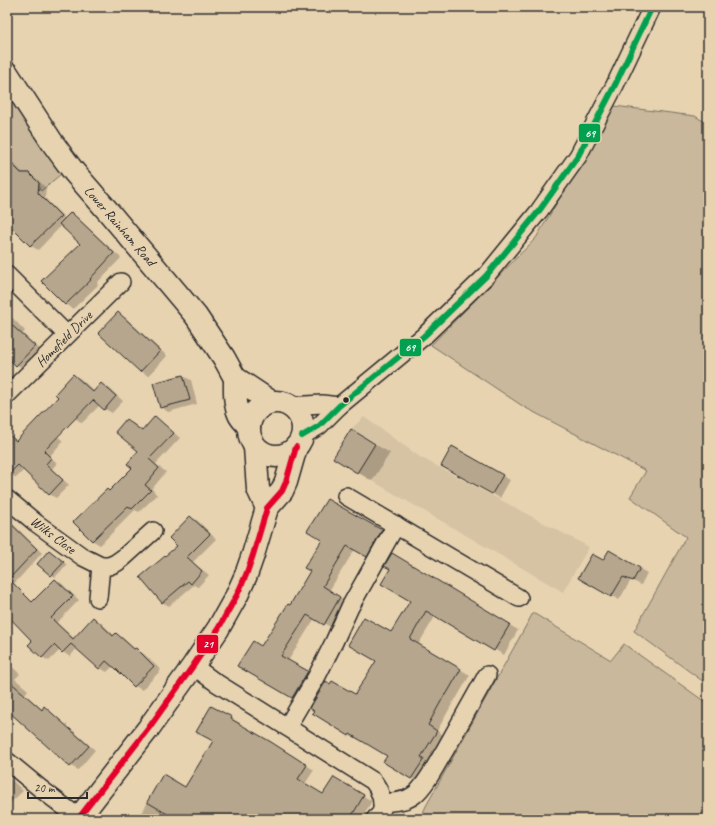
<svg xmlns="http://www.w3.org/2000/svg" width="715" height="826" font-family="Caveat,sans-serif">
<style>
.built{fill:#d6c3a4}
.green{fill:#c9b89b;stroke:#7a7263}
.shadow{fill:#0003}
.building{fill:#b6a68e;stroke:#2b2b2b}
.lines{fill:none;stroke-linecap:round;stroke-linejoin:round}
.street-casing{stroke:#2b2b2b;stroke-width:20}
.secondary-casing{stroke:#2b2b2b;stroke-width:25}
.street{stroke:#e8d3b1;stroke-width:17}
.secondary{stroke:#e8d3b1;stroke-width:22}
.bus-1-casing{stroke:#e8d3b1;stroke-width:9}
.bus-2-casing{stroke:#e8d3b1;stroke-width:9}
.bus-1{stroke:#02a04f;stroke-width:6}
.bus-2{stroke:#e4002b;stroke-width:6}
.bus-dot{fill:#2b2b2b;stroke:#e8d3b1;stroke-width:1.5}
.labels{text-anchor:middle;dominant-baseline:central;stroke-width:4;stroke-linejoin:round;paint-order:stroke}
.street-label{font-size:14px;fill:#2b2b2b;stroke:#e8d3b1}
.line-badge{stroke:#e8d3b1;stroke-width:1.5}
.badge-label{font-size:11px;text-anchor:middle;font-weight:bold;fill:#fff}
</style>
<rect width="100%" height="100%" fill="#e8d3b1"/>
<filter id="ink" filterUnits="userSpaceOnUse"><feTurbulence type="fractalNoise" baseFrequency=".025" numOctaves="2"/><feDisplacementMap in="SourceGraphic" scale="8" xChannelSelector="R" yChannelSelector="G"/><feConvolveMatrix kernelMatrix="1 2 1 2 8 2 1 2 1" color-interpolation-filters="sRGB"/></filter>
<g filter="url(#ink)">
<path class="built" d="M364 417 420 457 589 547 563 592 333 458 351 429Z"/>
<g class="green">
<path d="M7 92 61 174 41 191 39 189V183L29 173H22L9 186 19 171 12 164 7 169Z"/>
<path d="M614 106 695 116 708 124V685L634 631 686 537 630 497 646 471 524 407 431 345 536 238Z"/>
<path d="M533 613 611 660 624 644 708 704V816L706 819H420L426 806Z"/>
</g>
<g class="shadow">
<path d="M7 157 24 174H28L36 178 46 188 45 198 66 219 71 213 78 218 121 258 97 283 98 285 73 309 66 305 43 281 81 244 62 225 38 250 31 246 13 228 7 207Z"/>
<path d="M7 312 25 331 23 334 42 351 25 369 17 365 7 356Z"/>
<path d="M118 314 126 318 167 356 148 376 141 371 100 333Z"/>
<path d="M73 375 81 379 95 392 101 384 109 388 123 401 112 413 105 409 100 405 82 423 75 418Z"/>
<path d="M183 376 191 380 197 404 168 412 161 407Z"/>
<path d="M155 417 162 422 180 438 156 464 166 472 152 489 157 495 139 512 135 510 100 545 93 541 75 522 110 492 134 468 140 450 126 420 134 424 143 432Z"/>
<path d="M44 425 63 441 50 456 57 463 52 469 69 485 56 498 49 494 24 470 16 478 7 472V439L10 436 17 441Z"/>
<path d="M366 439 390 453 372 481 334 458Z"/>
<path d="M453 448 510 480 500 498 443 466Z"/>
<path d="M327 500 389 535 375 560 355 549 329 591 347 602 332 628 315 618 288 661 315 676 300 701 239 666 262 647 290 606 311 571 324 540Z"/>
<path d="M191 517 198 521 216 539 193 562 209 575 198 587 194 585 169 606 162 602 178 546Z"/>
<path d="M7 520 11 522 42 553 14 584 7 580Z"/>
<path d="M50 551 67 565 55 577 38 564Z"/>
<path d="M609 551 647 573 641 585 631 580 619 600 580 578 603 561Z"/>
<path d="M392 555 518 630 504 655 436 615 418 645 470 675 456 699H455L437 731 446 737 421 784 385 762 388 756 360 739 359 740 313 713 355 696 377 661 391 634 411 601 391 569Z"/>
<path d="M56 580 62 584 79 600 57 623 75 639 93 618 100 622 115 636 116 634 123 638 136 650 143 653 161 670 142 690 135 686 113 666 107 672 100 668 77 648 70 657 60 650 49 661 42 657 33 641 25 597 33 602Z"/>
<path d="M7 662 20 674 15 679 28 690 25 694 43 710 44 708 51 712 95 750 78 770 71 766 7 709Z"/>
<path d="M211 707 240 723 239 725 280 748 314 770 305 784 323 795 341 783 372 801 361 819H138L164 775 185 788 214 741Z"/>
<path d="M7 775 23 791 7 806Z"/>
</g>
<g class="building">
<path d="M7 159 21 173H29L39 183 38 193 61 216 30 246 7 223Z"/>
<path d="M71 212 114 253 90 279 91 280 65 305 41 281 80 244 59 224Z"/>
<path d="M118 312 160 351 140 372 98 333Z"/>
<path d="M7 321 35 346 16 366 7 357Z"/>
<path d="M73 374 93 392 101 383 116 396 104 410 93 400 44 451 51 458 46 464 63 480 49 495 18 465 7 476V433L16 441 58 397 55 394Z"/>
<path d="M183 375 190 400 160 408 153 383Z"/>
<path d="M155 416 174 433 149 459 159 468 145 485 151 490 132 509 128 506 92 541 73 522 107 489 109 491 132 468 127 464 138 451 115 432 126 419 142 431Z"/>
<path d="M351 429 375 444 357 473 333 458Z"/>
<path d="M452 446 503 475 492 494 441 466Z"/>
<path d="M327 499 382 530 367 557 347 546 323 586 340 597 324 625 307 615 281 656 308 671 292 698 237 666 253 641 261 646 288 604 290 605 310 571 304 568 322 540 307 531Z"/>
<path d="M190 516 210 534 187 557 202 571 191 584 188 581 162 603 140 577 177 546 169 538Z"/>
<path d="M7 520 37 549 9 579 32 602 55 579 73 596 51 618 73 639 93 617 113 636 116 633 134 649 136 648 154 666 134 687 114 667H113L106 661 99 669 71 644 62 653 54 645 42 658 28 645 32 641 7 615Z"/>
<path d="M49 550 64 562 51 576 37 564Z"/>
<path d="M609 550 640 568 633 581 623 577 611 597 578 578 592 554 603 560Z"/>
<path d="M392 553 510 624 494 651 426 611 410 639 461 669 446 695 445 694 428 725 437 731 421 757 424 759 411 779 383 762 387 756 350 734 349 736 312 713 314 711 310 708 326 681 330 684 332 681 355 694 376 661 348 645 364 617 391 632 410 601 381 584 390 569 384 566Z"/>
<path d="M7 679 42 710 44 706 89 746 70 767 7 710Z"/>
<path d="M211 706 232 717 231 719 271 742 307 765 298 779 323 794 334 777 364 795 350 819H176L147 802 163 774 185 787 213 741 196 732Z"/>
</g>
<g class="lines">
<g class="street-casing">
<g id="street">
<path d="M7 275 67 335"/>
<path d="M7 395 121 282"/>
<path d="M290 406 322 404 339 406"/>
<path d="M302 436 319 426 339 406 424 336 486 276 539 211 578 156 615 85 652 7"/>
<path d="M346 496 519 598"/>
<path d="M7 499 36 523 83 557 101 566H109L116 563 123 558 153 531"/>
<path d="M98 598 101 566"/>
<path d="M193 666 215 682 373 781C379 788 385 803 381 812 380 815 377 817 375 819"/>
<path d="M287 727 317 676 334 642 350 607 396 525"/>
<path d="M7 761 41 789 79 818"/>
<path d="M382 803C393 802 405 802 414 795 426 786 437 763 445 750 459 725 473 700 487 675"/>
</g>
</g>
<g class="secondary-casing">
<g id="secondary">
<path d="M7 73 52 142 65 160 74 172 107 210 196 316 224 358 235 378 271 402"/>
<path d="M235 378C235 389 234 403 239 414 241 419 246 423 249 427"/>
<circle cx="276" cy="429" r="27"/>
<path d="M255 447 258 489 267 508"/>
<path d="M78 819 148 729 193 666 218 629 237 595 246 575 253 555 267 508 282 491 286 482 296 447"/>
</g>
</g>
<use href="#street" class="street"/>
<use href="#secondary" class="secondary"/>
<g class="bus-1-casing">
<path id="bus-1" d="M302 436 319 426 339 406 424 336 486 276 539 211 578 156 615 85 652 7"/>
</g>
<g class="bus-2-casing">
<path id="bus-2" d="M78 819 148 729 193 666 218 629 237 595 246 575 253 555 267 508 282 491 286 482 296 447"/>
</g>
<use href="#bus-1" class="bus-1"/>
<use href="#bus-2" class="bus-2"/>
</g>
</g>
<circle class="bus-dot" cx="346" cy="400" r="3.5"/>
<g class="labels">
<g class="street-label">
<text transform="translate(120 226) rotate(49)">Lower Rainham Road</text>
<text transform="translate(64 339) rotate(-45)">Homefield Drive</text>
<text transform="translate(53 535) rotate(37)">Wilks Close</text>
</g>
</g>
<g class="line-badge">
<rect x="578" y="123" width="23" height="20" rx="4" fill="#02a04f"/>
<rect x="399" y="338" width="23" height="19" rx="4" fill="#02a04f"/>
<rect x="196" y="634" width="23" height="20" rx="4" fill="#e4002b"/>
</g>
<g class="badge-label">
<text x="590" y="137">69</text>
<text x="410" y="351">69</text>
<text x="208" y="648">21</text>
</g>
<rect width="715" height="826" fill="none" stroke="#e8d3b1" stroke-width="24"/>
<rect x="12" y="12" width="691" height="802" fill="none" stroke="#2b2b2b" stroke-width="1.5" filter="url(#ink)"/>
<path d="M28 792v6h59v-6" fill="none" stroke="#2b2b2b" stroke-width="2"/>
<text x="34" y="792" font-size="12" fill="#2b2b2b" stroke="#e8d3b1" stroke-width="3" paint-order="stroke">20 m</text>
</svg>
